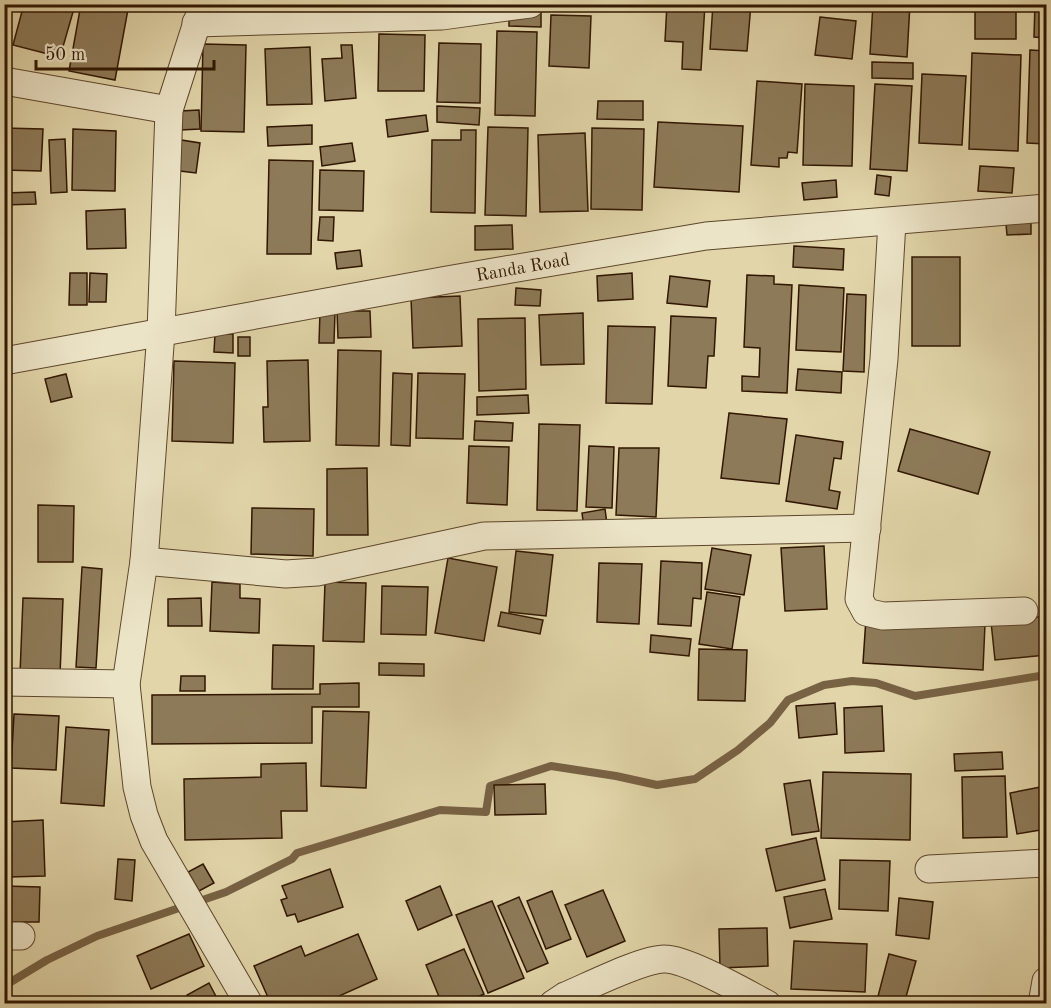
<svg xmlns="http://www.w3.org/2000/svg" width="1051" height="1008" font-family="'Old Standard TT',serif">
<style>
.lines{fill:none;stroke-linecap:round;stroke-linejoin:round}
.stream{stroke:#776244;stroke-width:8}
.building{fill:#8d7a58;stroke:#311701;stroke-width:1.5}
.minor-casing{stroke:#5d462b;stroke-width:29}
.minor{stroke:#ece4c7;stroke-width:27}
.labels{text-anchor:middle;dominant-baseline:central;stroke-width:5;stroke-linejoin:round;paint-order:stroke}
.street-label{font-size:18px;fill:#311701;stroke:#ece4c7}
</style>
<rect width="100%" height="100%" fill="#e1d5a9"/>
<filter id="stains"><feTurbulence type="fractalNoise" baseFrequency=".00333" numOctaves="4"/><feColorMatrix values="0 0 0 0 .2 0 0 0 0 .09 0 0 0 0 .02 0 0 0 .5 -.17"/></filter>
<radialGradient id="worn" r=".72"><stop offset=".6" stop-color="#630" stop-opacity="0"/><stop offset="1" stop-color="#630" stop-opacity=".3"/></radialGradient>
<g class="lines">
<path class="stream" d="M4 986 47 960 97 936 226 892 292 859 297 853 440 810 486 812 490 786 551 766 616 776 657 785 695 779 738 750 770 723 788 700 824 685 852 681 876 683 915 696 1046 675"/>
</g>
<g class="building">
<path d="M24 4 75 5 60 57 13 45Z"/>
<path d="M81 4H129L115 80 69 71Z"/>
<path d="M667 4H705L701 70 682 69 683 42 665 41Z"/>
<path d="M713 4H751L747 51 710 49Z"/>
<path d="M873 4H910L907 57 870 54Z"/>
<rect x="975" y="4" width="41" height="35"/>
<path d="M1035 4H1046V38L1034 37Z"/>
<path d="M509 9 541 10V27L509 26Z"/>
<path d="M551 15 591 16 589 68 549 66Z"/>
<path d="M820 17 856 21 852 59 815 55Z"/>
<path d="M497 31 537 32 535 116 495 115Z"/>
<path d="M379 34 425 35 424 91H378Z"/>
<path d="M439 43 481 44 480 103 437 102Z"/>
<path d="M203 44 246 45 244 132 201 131Z"/>
<path d="M341 45H352L356 98 325 101 322 59 342 58Z"/>
<path d="M310 47 312 104 267 105 265 49Z"/>
<path d="M1030 50 1046 51V144L1027 143Z"/>
<path d="M972 53 1021 55 1018 151 969 149Z"/>
<path d="M872 62 913 63V79L872 78Z"/>
<path d="M922 74 966 76 962 145 919 143Z"/>
<path d="M757 81 802 84 797 153 788 152 787 158H779V167L751 165Z"/>
<path d="M805 84 854 86 852 166 803 165Z"/>
<path d="M875 84 912 86 907 171 870 169Z"/>
<path d="M598 101H643V120L597 119Z"/>
<path d="M437 106 480 108 479 125 437 122Z"/>
<path d="M199 110 200 129 180 130V111Z"/>
<path d="M426 115 428 131 388 137 386 120Z"/>
<path d="M658 122 743 126 739 192 654 187Z"/>
<path d="M312 125V144L268 146 267 127Z"/>
<path d="M488 127 528 128 526 216 485 215Z"/>
<path d="M4 128 43 129 41 171 4 170Z"/>
<path d="M592 128 644 129 642 210 591 209Z"/>
<path d="M73 129 116 131 115 191 72 190Z"/>
<path d="M461 130H476L475 213 431 212 432 140H461Z"/>
<path d="M585 133 588 211 540 212 538 135Z"/>
<path d="M65 139 67 192 51 193 49 140Z"/>
<path d="M175 139 200 143 196 173 172 170Z"/>
<path d="M352 143 355 161 322 166 320 147Z"/>
<path d="M269 160 313 161 311 254H267Z"/>
<path d="M980 166 1014 168 1012 193 978 191Z"/>
<path d="M320 170 364 171 363 211 319 210Z"/>
<path d="M877 175 891 177 889 196 875 194Z"/>
<path d="M836 180 837 197 804 200 802 183Z"/>
<path d="M35 192 36 204 4 205V193Z"/>
<path d="M125 209 126 248 87 249 86 211Z"/>
<path d="M320 217H334L333 241 318 240Z"/>
<path d="M1031 222V234L1007 235 1006 224Z"/>
<path d="M512 225 513 249 475 250V226Z"/>
<path d="M794 246 844 249 843 270 793 267Z"/>
<path d="M360 250 362 266 337 269 335 253Z"/>
<rect x="912" y="257" width="48" height="89"/>
<path d="M70 273H87V305H69Z"/>
<path d="M90 273 107 274 106 302H89Z"/>
<path d="M632 273 633 299 598 301 597 276Z"/>
<path d="M747 275 774 276V284L792 285 787 393 742 391V376L759 377 760 348 744 347Z"/>
<path d="M670 276 710 281 707 307 667 303Z"/>
<path d="M799 285 844 288 841 352 796 350Z"/>
<path d="M516 288 541 290 540 306 515 305Z"/>
<path d="M847 294 866 295 864 372 843 371Z"/>
<path d="M460 296 462 346 413 348 411 298Z"/>
<path d="M337 311H370L371 337 338 338Z"/>
<path d="M320 312H335L334 343H319Z"/>
<path d="M583 313 584 364 541 365 539 315Z"/>
<path d="M671 316 716 318 714 356H708L706 388 668 386Z"/>
<path d="M525 318 526 389 479 391 478 319Z"/>
<path d="M608 326 655 327 652 404 606 403Z"/>
<path d="M215 334H233V353L214 352Z"/>
<rect x="238" y="337" width="12" height="19"/>
<path d="M338 350 381 351 379 446 336 445Z"/>
<path d="M308 360 310 441 264 442 263 407H268L267 361Z"/>
<path d="M174 361 235 363 233 443 172 441Z"/>
<path d="M798 369 842 372 841 393 796 390Z"/>
<path d="M393 373 412 374 410 446 391 445Z"/>
<path d="M418 373 465 374 463 439 416 438Z"/>
<path d="M66 374 72 397 51 402 45 379Z"/>
<path d="M528 395 529 413 477 415V397Z"/>
<path d="M729 413 787 419 779 484 721 478Z"/>
<path d="M475 421 513 423 512 441 474 440Z"/>
<path d="M539 424 580 425 577 511 537 510Z"/>
<path d="M910 429 990 452 978 494 898 471Z"/>
<path d="M4 432H7L5 524H4Z"/>
<path d="M796 435 843 442 841 459 834 458 829 490 840 492 837 509 786 501Z"/>
<path d="M469 446 509 447 507 505 467 503Z"/>
<path d="M589 446 614 447 612 508 586 507Z"/>
<path d="M619 448H659L656 517 616 515Z"/>
<path d="M367 468 368 535H327V469Z"/>
<path d="M38 505 74 506 73 562H38Z"/>
<path d="M252 508 314 509 313 556 251 554Z"/>
<path d="M605 509 607 524 584 528 582 513Z"/>
<path d="M824 546 827 609 785 611 781 548Z"/>
<path d="M712 548 751 555 744 595 705 589Z"/>
<path d="M516 551 553 555 546 616 509 612Z"/>
<path d="M448 558 497 567 484 641 435 633Z"/>
<path d="M661 561 702 563 701 599 693 598 691 626 658 624Z"/>
<path d="M599 563 642 564 639 624 597 622Z"/>
<path d="M82 567 102 569 96 668 76 667Z"/>
<path d="M212 582 240 584V598L260 599 259 633 210 631Z"/>
<path d="M325 582 366 583 364 642 323 641Z"/>
<path d="M382 586 428 587 426 635 381 634Z"/>
<path d="M707 592 740 597 732 649 699 644Z"/>
<path d="M23 598 63 599 60 675 20 674Z"/>
<path d="M201 598 202 626H168V599Z"/>
<path d="M501 612 543 620 540 634 498 626Z"/>
<path d="M1046 616V655L995 660 991 622Z"/>
<path d="M866 618 985 624 983 670 863 663Z"/>
<path d="M651 635 691 639 689 656 650 652Z"/>
<path d="M273 645 314 646 313 689H272Z"/>
<path d="M699 649 747 650 745 701 698 700Z"/>
<path d="M379 663 424 664V676L379 675Z"/>
<path d="M181 676H205V691H180Z"/>
<path d="M359 683V707H312V743L152 744V695L320 694V684Z"/>
<path d="M835 703 837 734 799 738 796 706Z"/>
<path d="M882 706 884 751 845 753 844 708Z"/>
<path d="M323 711 369 712 366 788 321 786Z"/>
<path d="M14 714 59 716 56 770 11 768Z"/>
<path d="M66 727 109 730 104 806 61 803Z"/>
<path d="M1002 752 1003 769 955 771 954 754Z"/>
<path d="M306 763 307 811H281L282 838 185 840 184 779 261 777V764Z"/>
<path d="M823 772 911 774 910 840 821 838Z"/>
<path d="M1005 776 1007 837 963 838 962 777Z"/>
<path d="M810 780 819 831 792 835 784 784Z"/>
<path d="M545 784 546 814 495 815 494 785Z"/>
<path d="M1046 786V829L1017 834 1010 793Z"/>
<path d="M43 820 45 876 9 877V861L4 862V822Z"/>
<path d="M816 838 825 880 776 891 766 849Z"/>
<path d="M118 859 135 860 132 901 115 899Z"/>
<path d="M840 860 890 861 888 911 839 909Z"/>
<path d="M203 864 214 883 199 891 188 872Z"/>
<path d="M330 869 343 907 298 922 295 914 287 916 281 900 287 898 282 886Z"/>
<path d="M4 886 40 887 39 922H4Z"/>
<path d="M440 886 452 915 418 930 406 901Z"/>
<path d="M825 889 832 919 790 928 784 897Z"/>
<path d="M603 890 625 941 587 957 565 905Z"/>
<path d="M552 891 571 939 546 949 527 901Z"/>
<path d="M519 897 548 963 527 972 498 906Z"/>
<path d="M899 898 933 902 929 939 896 935Z"/>
<path d="M492 901 524 978 488 993 456 915Z"/>
<path d="M767 928 768 966 720 968 719 929Z"/>
<path d="M189 934 204 966 151 989 137 956Z"/>
<path d="M358 934 377 979 330 1000 332 1004H271L254 966 301 946 305 956Z"/>
<path d="M794 941 867 944 865 992 791 989Z"/>
<path d="M464 949 484 994 462 1004H442L426 965Z"/>
<path d="M889 954 916 961 904 1004H876Z"/>
<path d="M209 983 220 1004H191L187 995Z"/>
</g>
<g class="lines">
<g class="minor-casing">
<g id="minor">
<path d="M203 4 169 110 161 332 144 561 126 684 137 787 144 815 154 841 249 1004"/>
<path d="M196 23 442 16 530 4"/>
<path d="M4 81 169 110"/>
<path d="M892 222 884 359 859 599 866 612 883 616 1024 611"/>
<path d="M4 361 447 280 706 236 1046 208"/>
<path d="M144 561 286 574 317 572 484 536 867 528"/>
<path d="M4 682 126 684"/>
<path d="M929 869 1046 863"/>
<path d="M4 936H21"/>
<path d="M553 1004 565 996C587 987 644 958 665 959 687 959 744 992 767 1004"/>
<path d="M1042 1004 1046 981"/>
</g>
</g>
<use href="#minor" class="minor"/>
</g>
<g class="labels">
<g class="street-label">
<text transform="translate(523 268) rotate(-10)">Randa Road</text>
</g>
</g>
<rect width="1051" height="1008" fill="none" stroke="#e1d5a9" stroke-width="24"/>
<rect x="6" y="6" width="1039" height="996" fill="none" stroke="#311701" stroke-width="3"/>
<rect x="12" y="12" width="1027" height="984" fill="none" stroke="#311701" stroke-width="1.5"/>
<path d="M36 60v9h178v-9" fill="none" stroke="#311701" stroke-width="3"/>
<text x="45" y="60" font-size="18" fill="#311701" stroke="#ece4c7" stroke-width="4.5" paint-order="stroke">50 m</text>
<rect width="100%" height="100%" filter="url(#stains)"/>
<rect width="100%" height="100%" fill="url(#worn)"/>
</svg>
